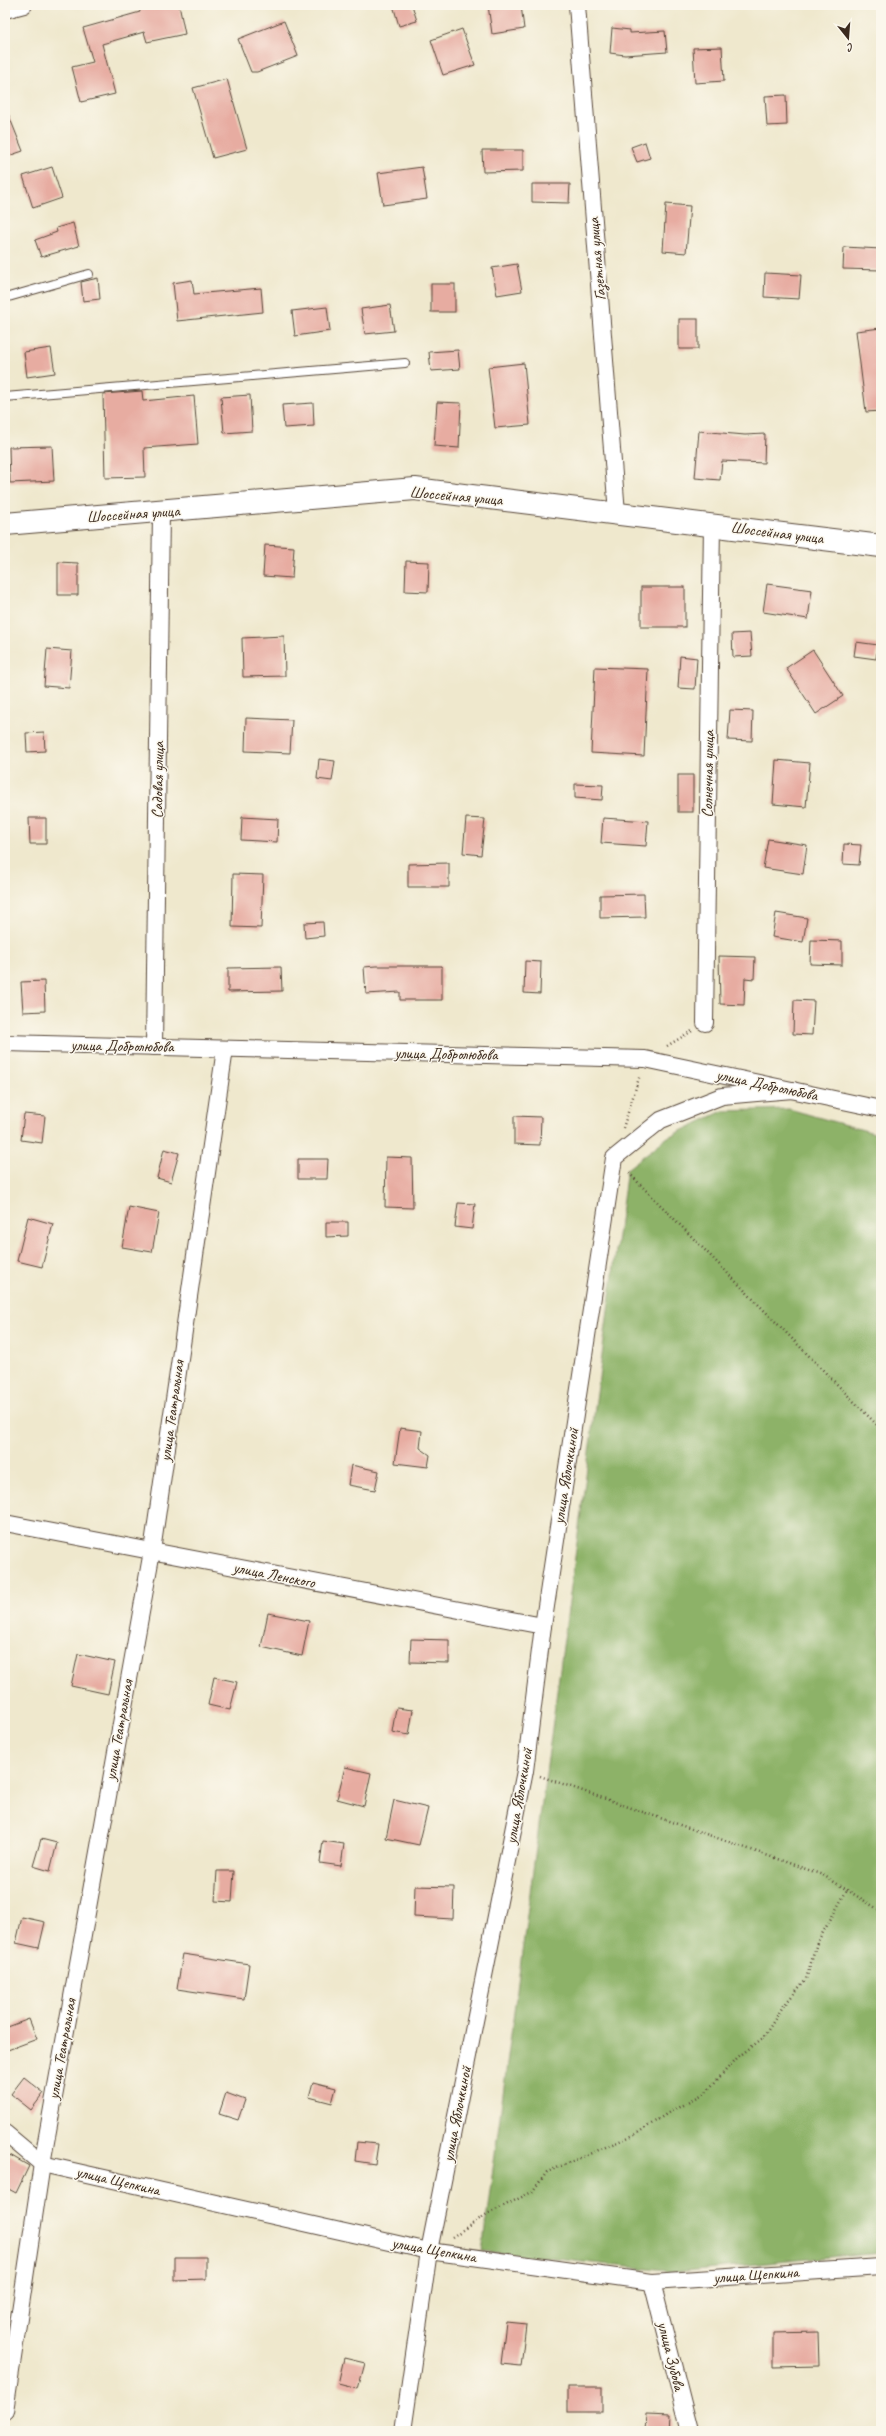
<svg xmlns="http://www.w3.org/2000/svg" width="886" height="2436" font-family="Caveat,sans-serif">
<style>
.forest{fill:#8db268;stroke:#646e43}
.building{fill:#e7aca1}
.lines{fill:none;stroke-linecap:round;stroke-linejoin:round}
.service-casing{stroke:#564638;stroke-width:10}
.minor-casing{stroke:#564638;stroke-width:18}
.secondary-casing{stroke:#564638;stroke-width:24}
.path{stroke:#564638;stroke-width:2.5;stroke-dasharray:1 3;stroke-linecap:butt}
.service{stroke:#fff;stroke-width:8}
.minor{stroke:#fff;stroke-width:16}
.secondary{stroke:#fff;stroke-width:22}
.labels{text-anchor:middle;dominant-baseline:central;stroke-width:3;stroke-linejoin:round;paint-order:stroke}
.street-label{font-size:16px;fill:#3b2a1e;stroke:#fbf7ec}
</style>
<rect width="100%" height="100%" fill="#fbf7ec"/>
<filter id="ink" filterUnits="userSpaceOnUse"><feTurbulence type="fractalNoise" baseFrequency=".025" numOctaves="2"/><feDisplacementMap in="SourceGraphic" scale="8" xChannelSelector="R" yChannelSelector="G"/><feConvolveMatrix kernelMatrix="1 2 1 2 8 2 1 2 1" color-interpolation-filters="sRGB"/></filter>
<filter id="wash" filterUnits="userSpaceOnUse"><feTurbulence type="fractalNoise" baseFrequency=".012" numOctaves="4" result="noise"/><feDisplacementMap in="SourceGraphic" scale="16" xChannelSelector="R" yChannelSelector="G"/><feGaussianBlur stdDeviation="0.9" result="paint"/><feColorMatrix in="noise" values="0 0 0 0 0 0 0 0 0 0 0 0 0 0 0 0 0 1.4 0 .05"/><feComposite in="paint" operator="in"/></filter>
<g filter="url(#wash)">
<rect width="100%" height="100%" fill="#efe8cd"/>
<path class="forest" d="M789 1109 881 1135V2252L675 2272 482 2251 627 1169 668 1137 723 1111Z"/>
<g id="blocks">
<g class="building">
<path d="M139 5H179L185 34 147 42 144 32 102 44 115 94 81 102 72 67 93 62 83 28 140 12Z"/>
<path d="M393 5H412L417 21 399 26Z"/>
<path d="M488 5H521L524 29 492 34Z"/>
<path d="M284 21 298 56 257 72H251L238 39Z"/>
<path d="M612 28 630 30V33L665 31 667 52 625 55 610 53Z"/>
<path d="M462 29 475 65 443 75 431 40Z"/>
<path d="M722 47 724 81 695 83 693 48Z"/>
<path d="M227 79 247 149 213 158 193 88Z"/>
<path d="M786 95 787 125 767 126 765 96Z"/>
<path d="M5 106 23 151 5 157Z"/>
<path d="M645 142 650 158 637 162 631 147Z"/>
<path d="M482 150H523V171L483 172Z"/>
<path d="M52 167 62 198 33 208 23 176Z"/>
<path d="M422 167 427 199 383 205 378 173Z"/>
<path d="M532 184H570L569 203 532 202Z"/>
<path d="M666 204 690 206 686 253 663 251Z"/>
<path d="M73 223 79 246 41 257 35 240 57 232 56 228Z"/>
<path d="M844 247 881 249V270L843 269Z"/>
<path d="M517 264 522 291 497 295 492 268Z"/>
<path d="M765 273 801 275 799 299 764 297Z"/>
<path d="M98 278 100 299 83 301 81 282Z"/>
<path d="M192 280 194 294 261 288 263 312 177 321 173 283Z"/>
<rect x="431" y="284" width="24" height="28"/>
<path d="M390 305 394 331 365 334 361 309Z"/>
<path d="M327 307 330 331 295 336 292 311Z"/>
<rect x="679" y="319" width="19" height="30"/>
<path d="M881 328V411L866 412 856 331Z"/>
<path d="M51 348 55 373 27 377 24 352Z"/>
<path d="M458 350 460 369 431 371 429 352Z"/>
<path d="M524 363 530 425 495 428 488 367Z"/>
<path d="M142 391 143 401 194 396 198 444 144 448 145 477 105 478 103 394Z"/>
<path d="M250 395 252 431 224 433 221 397Z"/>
<path d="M437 402 461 403 459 448 434 446Z"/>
<path d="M313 403 314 426 284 428 282 405Z"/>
<path d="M699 431 745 435 765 434 764 463 722 461 720 480 695 478Z"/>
<path d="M52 446 54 481 10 483 9 447Z"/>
<path d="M265 545 294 547 292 578 263 576Z"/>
<path d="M406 561 429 562 428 592 405 591Z"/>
<path d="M58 562 78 563V595H58Z"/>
<path d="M767 584 812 590 808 619 763 612Z"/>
<rect x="641" y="587" width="44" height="40"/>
<path d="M750 633 752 656 733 657 732 634Z"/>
<path d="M284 636 285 676 243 677 242 638Z"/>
<path d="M856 642 878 645 876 659 854 656Z"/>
<path d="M47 649 72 651 69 688 44 686Z"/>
<path d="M813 650 843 696 816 714 786 668Z"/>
<path d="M680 656 697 658 695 689 678 688Z"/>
<path d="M595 667 648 669 644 756 591 753Z"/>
<path d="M730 710 753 711 752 741 728 740Z"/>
<path d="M246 718 292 720 290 753 245 751Z"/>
<path d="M44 732 45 751 27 752 26 733Z"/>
<path d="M319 759 335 761 332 781 317 779Z"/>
<path d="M776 760 810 763 806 807 773 804Z"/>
<rect x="678" y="775" width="15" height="37"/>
<path d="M575 784 603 785 602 800 575 798Z"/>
<path d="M242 817 278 819 277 842 241 840Z"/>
<path d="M29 818H46V844H30Z"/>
<path d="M466 818 485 819 481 855 463 853Z"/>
<path d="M603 818 648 821 646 846 601 843Z"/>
<path d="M768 839 807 845 803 874 763 868Z"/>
<path d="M844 844 861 845 859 865 843 864Z"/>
<path d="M449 863V887H408V864Z"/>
<path d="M233 874 263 875 261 928 232 927Z"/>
<path d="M644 894 645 917 600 918V895Z"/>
<path d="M776 913 807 918 803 942 772 937Z"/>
<path d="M323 922 324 936 305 938 304 923Z"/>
<path d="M811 940 842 941V965L810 964Z"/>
<path d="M719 956 755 957 754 979 745 978 744 1005 720 1004Z"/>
<path d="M525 961 541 962 540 994 524 993Z"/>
<path d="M376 966H442V1000H400V992L366 994 364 967Z"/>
<path d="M281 967 282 991 228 992V968Z"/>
<path d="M44 981 45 1011 23 1012 21 982Z"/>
<path d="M794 1000 814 1001 812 1035 793 1034Z"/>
<path d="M24 1114 45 1116 42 1143 21 1140Z"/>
<path d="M514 1116 541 1117 540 1145 514 1144Z"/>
<path d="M164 1149 179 1153 171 1182 157 1178Z"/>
<path d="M386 1157 412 1158 413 1208 385 1207Z"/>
<path d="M298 1159H328L327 1179H298Z"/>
<path d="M458 1203 475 1204 472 1229 455 1227Z"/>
<path d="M129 1207 159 1213 152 1252 122 1247Z"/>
<path d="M28 1217 53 1224 42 1267 17 1261Z"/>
<path d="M326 1222H348V1236L326 1237Z"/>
<path d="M400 1428 422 1431 420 1448 430 1455 428 1467 395 1463Z"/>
<path d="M351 1465 379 1471 375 1490 348 1485Z"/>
<path d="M268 1613 309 1621 302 1656 261 1647Z"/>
<path d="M411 1639 449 1640V1663L410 1662Z"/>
<path d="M78 1654 115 1662 108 1694 71 1686Z"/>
<path d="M214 1677 237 1682 230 1710 208 1705Z"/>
<path d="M396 1708 413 1710 409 1735 392 1732Z"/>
<path d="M345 1767 371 1773 364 1806 337 1799Z"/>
<path d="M394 1800 428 1808 419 1845 386 1838Z"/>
<path d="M41 1839 57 1843 50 1871 33 1866Z"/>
<path d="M323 1841 344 1844 341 1866 320 1863Z"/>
<path d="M217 1871H234L232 1902 215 1901Z"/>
<path d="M415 1886 454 1887 453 1919 414 1917Z"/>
<path d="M22 1917 45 1922 39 1948 16 1943Z"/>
<path d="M183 1954 249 1964 244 1999 177 1989Z"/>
<path d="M29 2019 37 2039 5 2051V2028Z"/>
<path d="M24 2077 44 2093 31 2110 11 2094Z"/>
<path d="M313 2082 336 2088 332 2103 309 2097Z"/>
<path d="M226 2093 245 2100 238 2120 219 2114Z"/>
<path d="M357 2142 378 2144 375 2164 355 2161Z"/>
<path d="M10 2155 29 2166 16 2193 5 2187V2165Z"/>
<path d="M174 2257H206V2279L174 2280Z"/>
<path d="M506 2322 526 2324 521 2366 501 2364Z"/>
<path d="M818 2332 819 2366 773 2367V2333Z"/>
<path d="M344 2358 365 2363 358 2389 338 2384Z"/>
<rect x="568" y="2387" width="34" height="25"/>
<path d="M646 2414 671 2415 670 2431H645Z"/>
</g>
</g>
</g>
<g filter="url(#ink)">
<use href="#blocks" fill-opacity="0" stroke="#564638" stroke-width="1"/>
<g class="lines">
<g class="service-casing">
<g id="service">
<path d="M5 298 89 274"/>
<path d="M5 397 405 363"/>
</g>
</g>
<g class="minor-casing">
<g id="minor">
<path d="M577 5 617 513"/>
<path d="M5 10 24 5"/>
<path d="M705 1023 712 524"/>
<path d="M5 1043 645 1059 881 1109"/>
<path d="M154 1047 161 512"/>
<path d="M5 1523 543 1626"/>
<path d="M5 2133 42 2164 429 2251 652 2282 881 2267"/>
<path d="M652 2282 690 2431"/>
<path d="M5 2411 42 2164 152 1551 225 1049"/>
<path d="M403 2431 429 2251 525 1771 543 1626 614 1158 661 1120 722 1096 793 1090"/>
</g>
</g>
<g class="secondary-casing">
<path id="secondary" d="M5 524 415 489 881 546"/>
</g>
<g class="path">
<path d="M667 1046 692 1031"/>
<path d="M623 1128 640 1075"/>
<path d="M629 1173 881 1429"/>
<path d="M540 1776 823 1875 881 1911"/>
<path d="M452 2237 487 2214 532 2192 547 2172 636 2134 668 2113 705 2093 738 2057 763 2038 782 2008 806 1979 817 1943 847 1890"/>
</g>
<use href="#service" class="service"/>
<use href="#minor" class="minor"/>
<use href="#secondary" class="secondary"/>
</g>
</g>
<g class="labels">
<g class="street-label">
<text transform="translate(597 259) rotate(-95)">Газетная улица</text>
<text transform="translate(456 496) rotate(5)">Шоссейная улица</text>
<text transform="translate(133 514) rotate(-4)">Шоссейная улица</text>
<text transform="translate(777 533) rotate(7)">Шоссейная улица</text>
<text transform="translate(708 774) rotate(-89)">Солнечная улица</text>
<text transform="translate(158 780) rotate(-89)">Садовая улица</text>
<text transform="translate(122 1046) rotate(1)">улица Добролюбова</text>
<text transform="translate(446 1054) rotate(1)">улица Добролюбова</text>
<text transform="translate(767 1085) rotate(12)">улица Добролюбова</text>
<text transform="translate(172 1411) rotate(-82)">улица Театральная</text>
<text transform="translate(566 1476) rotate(-81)">улица Яблочкиной</text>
<text transform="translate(274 1575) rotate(11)">улица Ленского</text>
<text transform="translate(119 1730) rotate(-80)">улица Театральная</text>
<text transform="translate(519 1796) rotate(-80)">улица Яблочкиной</text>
<text transform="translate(62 2049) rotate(-80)">улица Театральная</text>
<text transform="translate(457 2114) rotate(-79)">улица Яблочкиной</text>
<text transform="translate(118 2181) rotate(13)">улица Щепкина</text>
<text transform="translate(434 2250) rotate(10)">улица Щепкина</text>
<text transform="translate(756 2275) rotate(-4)">улица Щепкина</text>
<text transform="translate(671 2356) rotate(76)">улица Зубова</text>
</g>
</g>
<rect width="886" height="2436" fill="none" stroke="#fbf7ec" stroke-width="20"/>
<g transform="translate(848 38) rotate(163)" stroke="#fbf7ec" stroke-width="3" paint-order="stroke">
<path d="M0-3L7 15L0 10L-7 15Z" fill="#3b2a1e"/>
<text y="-6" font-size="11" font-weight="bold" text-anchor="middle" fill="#3b2a1e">С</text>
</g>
</svg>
